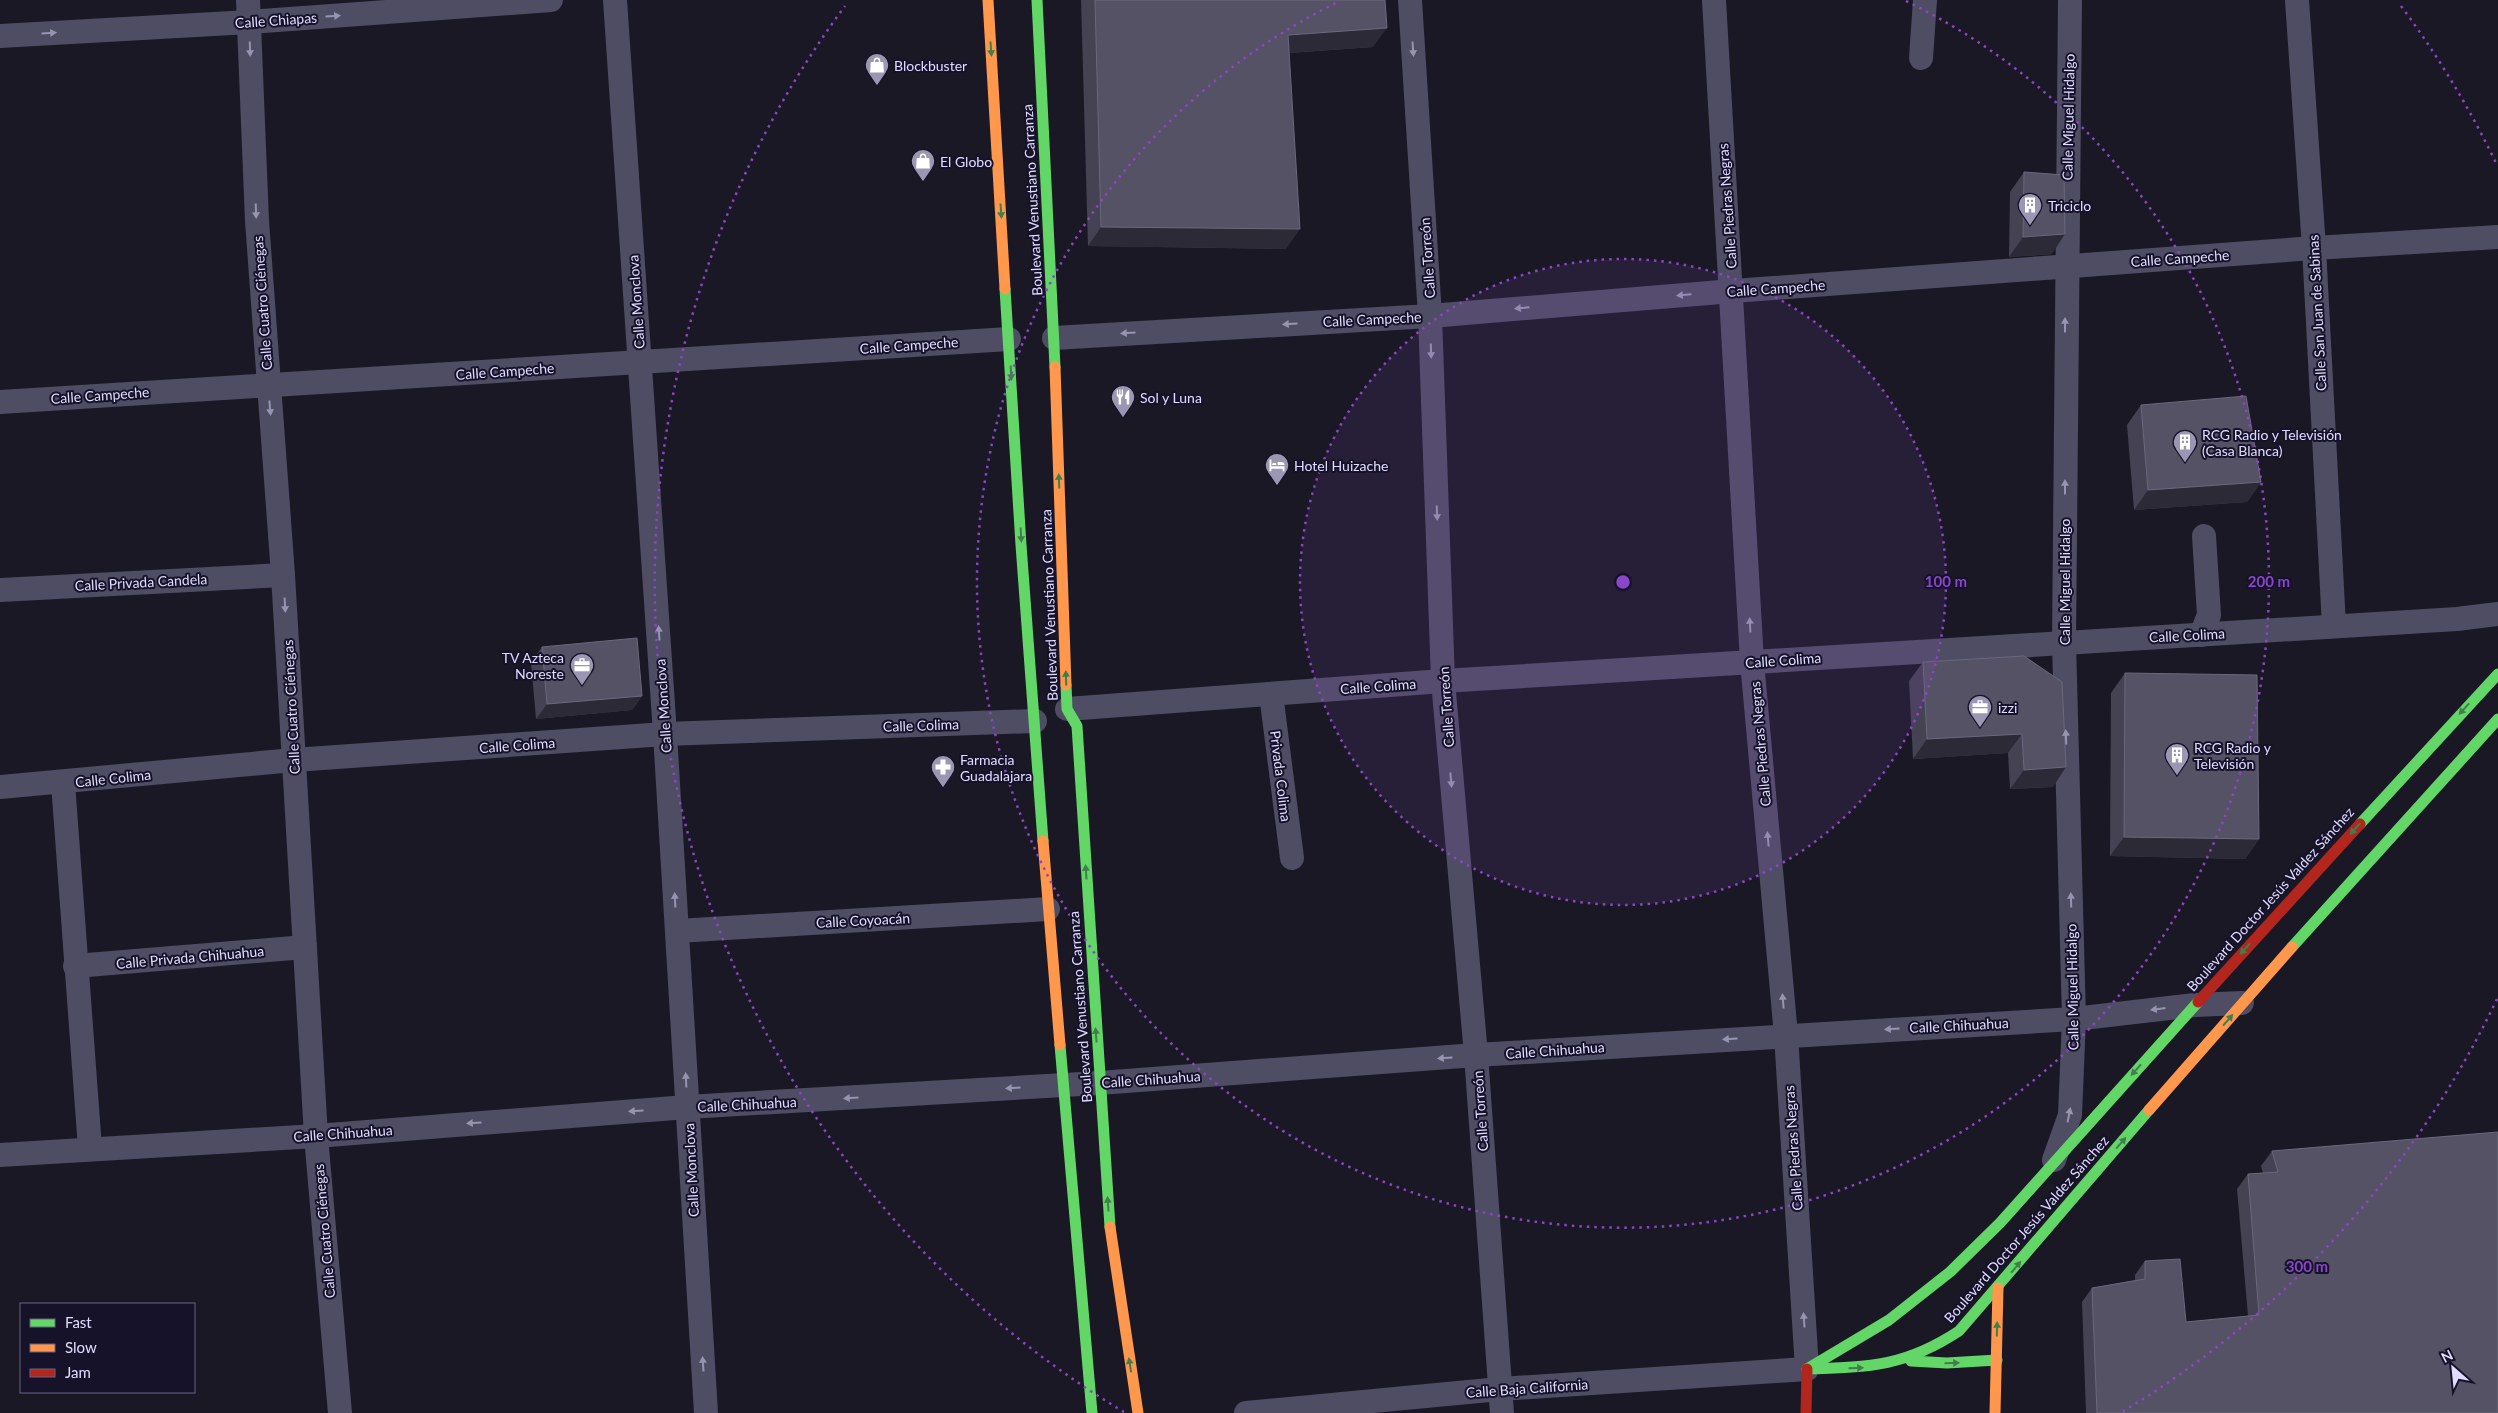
<svg xmlns="http://www.w3.org/2000/svg" width="2498" height="1413" font-family="Lato,sans-serif">
<style>
.lines{fill:none;stroke-linecap:round;stroke-linejoin:round}
.street{stroke:#4e4d64;stroke-width:24}
.fast{stroke:#63d668;stroke-width:11}
.slow{stroke:#ff974d;stroke-width:11}
.jam{stroke:#b3261e;stroke-width:11}
.wall{fill:#454253}
.shaded-wall{fill:#2d2a38}
.building{fill:#555265;stroke:#6b687d}
.oneway{fill:#9794b1}
.oneway2{fill:#407e4c}
.ring{fill:none;stroke:#8a46c8;stroke-width:2.5;stroke-dasharray:2.5 5}
.labels{text-anchor:middle;dominant-baseline:central;stroke-width:4;stroke-linejoin:round;paint-order:stroke}
.street-label{font-size:14px;fill:#e0dcfe;stroke:#16122a}
.poi-label{font-size:14px;fill:#e0dcfe;stroke:#16122a;text-anchor:start}
.centre{fill:#8a46c8;stroke:#16122a;stroke-width:2.5}
.ring-label{font-size:15px;text-anchor:middle;font-weight:bold;fill:#8a46c8;stroke:#16122a;stroke-width:4;stroke-linejoin:round;paint-order:stroke}
</style>
<rect width="100%" height="100%" fill="#1a1824"/>
<g class="lines">
<g class="street">
<path d="M248 0 257 221 283 575 316 1136 340 1413"/>
<path d="M615 0 665 734 706 1413"/>
<path d="M1410 0 1430 316 1443 681 1476 1055 1502 1413"/>
<path d="M2297 0 2314 248 2334 626"/>
<path d="M0 36 249 22 551 0"/>
<path d="M1921 58 1925 0"/>
<path d="M1054 338 1430 316 1733 291 2314 248 2498 237"/>
<path d="M0 402 1009 339"/>
<path d="M0 590 283 575"/>
<path d="M2201 635 2209 615 2204 536"/>
<path d="M1271 694 1292 858"/>
<path d="M1067 709 1443 681 2457 619 2498 614"/>
<path d="M63 783 90 1148"/>
<path d="M0 787 294 760 665 734 1035 721"/>
<path d="M677 931 1048 909"/>
<path d="M75 966 305 947"/>
<path d="M0 1155 316 1136 687 1107 1099 1083 1476 1055 2074 1019 2195 1005 2242 1003"/>
<path d="M2054 1160 2070 1115 2074 1019 2064 642 2070 0"/>
<path d="M1246 1413 1500 1389 1807 1369 1786 1035 1752 662 1714 0"/>
</g>
<g class="fast">
<path d="M1037 0 1055 367"/>
<path d="M1005 289 1021 545 1043 841"/>
<path d="M1066 685 1067 709 1077 726 1110 1227"/>
<path d="M2360 824 2498 674"/>
<path d="M2292 947 2498 719"/>
<path d="M1060 1045 1092 1413"/>
<path d="M1911 1361 1947 1363 1997 1360"/>
<path d="M1807 1369 1889 1320 1950 1272 2000 1223 2198 1002"/>
<path d="M1809 1369C1871 1367 1906 1366 1959 1331L2149 1110"/>
</g>
<g class="slow">
<path d="M988 0 1005 289"/>
<path d="M1055 367 1066 685"/>
<path d="M1043 841 1060 1045"/>
<path d="M2149 1110 2292 947"/>
<path d="M1110 1227 1138 1413"/>
<path d="M1995 1413 1998 1288"/>
</g>
<g class="jam">
<path d="M2198 1002 2360 824"/>
<path d="M1806 1413 1807 1369"/>
</g>
</g>
<g class="wall">
<path d="M1081 0H1385L1373 47 1289 53 1286 249 1088 246Z"/>
<path d="M2024 172 2052 254 2009 257 2010 192Z"/>
<path d="M2141 405 2261 482 2247 502 2134 510 2127 425Z"/>
<path d="M542 647 642 696 632 710 536 719 531 662Z"/>
<path d="M2024 656 2053 787 2010 789 2008 753 1913 759 1909 681 1923 662Z"/>
<path d="M2125 673 2259 839 2245 859 2110 856 2111 693Z"/>
<path d="M2272 1151 2498 1413H2086L2082 1302 2092 1288 2135 1280V1275L2145 1261 2186 1322 2248 1316 2237 1189 2248 1174 2263 1173 2261 1166Z"/>
</g>
<g class="shaded-wall">
<path d="M1387 28 1373 47 1274 54 1288 35Z"/>
<path d="M1101 227 1300 229 1286 249 1088 246Z"/>
<path d="M2065 234 2052 254 2009 257 2023 237Z"/>
<path d="M2261 482 2247 502 2134 510 2148 490Z"/>
<path d="M642 696 632 710 536 719 547 704Z"/>
<path d="M2022 734 2008 753 1913 759 1927 739Z"/>
<path d="M2066 767 2053 787 2010 789 2024 770Z"/>
<path d="M2124 837 2259 839 2245 859 2110 856Z"/>
</g>
<g class="building">
<path d="M1095 0H1385L1387 28 1288 35 1300 229 1101 227Z"/>
<path d="M2024 172 2064 175 2065 234 2023 237Z"/>
<path d="M2246 396 2261 482 2148 490 2141 405Z"/>
<path d="M637 638 642 696 547 704 542 647Z"/>
<path d="M2024 656 2062 682 2066 767 2024 770 2022 734 1927 739 1923 662Z"/>
<path d="M2125 673 2257 675 2259 839 2124 837Z"/>
<path d="M2498 1132V1413H2097L2092 1288 2145 1279V1261L2180 1259 2186 1322 2259 1315 2248 1174 2278 1172 2272 1151Z"/>
</g>
<defs><path id="oneway-solid" d="M-6-.8H1V-3.2L6.5 0L1 3.2V.8H-6Z" transform="scale(1.25)"/></defs>
<g class="oneway">
<use href="#oneway-solid" transform="translate(333 16) rotate(-4)"/>
<use href="#oneway-solid" transform="translate(49 33) rotate(-3)"/>
<use href="#oneway-solid" transform="translate(250 49) rotate(88)"/>
<use href="#oneway-solid" transform="translate(1413 49) rotate(86)"/>
<use href="#oneway-solid" transform="translate(256 211) rotate(88)"/>
<use href="#oneway-solid" transform="translate(1684 295) rotate(175)"/>
<use href="#oneway-solid" transform="translate(1522 308) rotate(175)"/>
<use href="#oneway-solid" transform="translate(1290 324) rotate(177)"/>
<use href="#oneway-solid" transform="translate(2065 325) rotate(-90)"/>
<use href="#oneway-solid" transform="translate(1128 333) rotate(177)"/>
<use href="#oneway-solid" transform="translate(1431 351) rotate(88)"/>
<use href="#oneway-solid" transform="translate(270 408) rotate(85)"/>
<use href="#oneway-solid" transform="translate(2065 487) rotate(-90)"/>
<use href="#oneway-solid" transform="translate(1437 513) rotate(88)"/>
<use href="#oneway-solid" transform="translate(285 605) rotate(87)"/>
<use href="#oneway-solid" transform="translate(1750 625) rotate(-93)"/>
<use href="#oneway-solid" transform="translate(659 633) rotate(-94)"/>
<use href="#oneway-solid" transform="translate(2066 737) rotate(-92)"/>
<use href="#oneway-solid" transform="translate(1451 780) rotate(85)"/>
<use href="#oneway-solid" transform="translate(1768 839) rotate(-95)"/>
<use href="#oneway-solid" transform="translate(675 900) rotate(-93)"/>
<use href="#oneway-solid" transform="translate(2071 900) rotate(-92)"/>
<use href="#oneway-solid" transform="translate(1783 1001) rotate(-95)"/>
<use href="#oneway-solid" transform="translate(2158 1009) rotate(173)"/>
<use href="#oneway-solid" transform="translate(1892 1029) rotate(177)"/>
<use href="#oneway-solid" transform="translate(1730 1039) rotate(176)"/>
<use href="#oneway-solid" transform="translate(1445 1058) rotate(176)"/>
<use href="#oneway-solid" transform="translate(686 1080) rotate(-93)"/>
<use href="#oneway-solid" transform="translate(1013 1088) rotate(177)"/>
<use href="#oneway-solid" transform="translate(851 1098) rotate(177)"/>
<use href="#oneway-solid" transform="translate(636 1111) rotate(176)"/>
<use href="#oneway-solid" transform="translate(2069 1115) rotate(-79)"/>
<use href="#oneway-solid" transform="translate(474 1123) rotate(176)"/>
<use href="#oneway-solid" transform="translate(1804 1320) rotate(-94)"/>
<use href="#oneway-solid" transform="translate(703 1364) rotate(-94)"/>
</g>
<g class="oneway2">
<use href="#oneway-solid" transform="translate(991 49) rotate(86)"/>
<use href="#oneway-solid" transform="translate(1001 211) rotate(86)"/>
<use href="#oneway-solid" transform="translate(1011 373) rotate(87)"/>
<use href="#oneway-solid" transform="translate(1059 481) rotate(-92)"/>
<use href="#oneway-solid" transform="translate(1021 535) rotate(87)"/>
<use href="#oneway-solid" transform="translate(1066 678) rotate(-92)"/>
<use href="#oneway-solid" transform="translate(2464 709) rotate(132)"/>
<use href="#oneway-solid" transform="translate(2355 829) rotate(132)"/>
<use href="#oneway-solid" transform="translate(1086 872) rotate(-94)"/>
<use href="#oneway-solid" transform="translate(2245 949) rotate(132)"/>
<use href="#oneway-solid" transform="translate(2228 1020) rotate(-49)"/>
<use href="#oneway-solid" transform="translate(1096 1035) rotate(-94)"/>
<use href="#oneway-solid" transform="translate(2136 1070) rotate(132)"/>
<use href="#oneway-solid" transform="translate(2121 1143) rotate(-49)"/>
<use href="#oneway-solid" transform="translate(1108 1204) rotate(-94)"/>
<use href="#oneway-solid" transform="translate(2016 1267) rotate(-50)"/>
<use href="#oneway-solid" transform="translate(1997 1329) rotate(-89)"/>
<use href="#oneway-solid" transform="translate(1952 1363) rotate(-2)"/>
<use href="#oneway-solid" transform="translate(1130 1365) rotate(-99)"/>
<use href="#oneway-solid" transform="translate(1856 1368) rotate(-1)"/>
</g>
<circle cx="1623" cy="582" r="323" fill="#8a46c8" fill-opacity=".12"/>
<g class="ring">
<circle cx="1623" cy="582" r="323"/>
<path d="M1906 1A646 646 0 1 1 1340 1"/>
<path d="M2497 999A968 968 0 0 1 2122 1412M1124 1412A968 968 0 0 1 845 6M2401 6A968 968 0 0 1 2497 165"/>
</g>
<defs>
<g id="shop-pin" transform="scale(1.25)"><path d="M0 17L-7.5 6A9.5 9.5 0 1 1 7.5 6Z" fill="#9b97b2" stroke="#16122a"/><path d="M-5-2.5h2.3a2.7 3.5 0 0 1 5.4 0H5L5.5 6h-11ZM-1.5-2.5h3a1.5 2.3 0 0 0-3 0Z" fill="#fff"/></g>
<g id="building-pin" transform="scale(1.25)"><path d="M0 17L-7.5 6A9.5 9.5 0 1 1 7.5 6Z" fill="#9b97b2" stroke="#16122a"/><path d="M-4-6H4V6H1V3H-1V6H-4ZM-2.5-4.3h1.7v1.8h-1.7ZM.8-4.3h1.7v1.8H.8ZM-2.5-1h1.7V.8h-1.7ZM.8-1h1.7V.8H.8Z" fill="#fff"/></g>
<g id="restaurant-pin" transform="scale(1.25)"><path d="M0 17L-7.5 6A9.5 9.5 0 1 1 7.5 6Z" fill="#9b97b2" stroke="#16122a"/><path d="M-5-6h1v4h1v-4h1v4h1v-4h1v5L-1.5 .5V6h-2V.5L-5-1ZM5-6V6H3V1.5H1.5Q1.5-4 5-6Z" fill="#fff"/></g>
<g id="hotel-pin" transform="scale(1.25)"><path d="M0 17L-7.5 6A9.5 9.5 0 1 1 7.5 6Z" fill="#9b97b2" stroke="#16122a"/><path d="M-6-4.5h1.5V1H6V5H4.5V3h-9V5H-6ZM-4 0a1.8 1.8 0 1 1 3.6 0ZM.5 0V-2.5h3Q6-2.5 6 0Z" fill="#fff"/></g>
<g id="office-pin" transform="scale(1.25)"><path d="M0 17L-7.5 6A9.5 9.5 0 1 1 7.5 6Z" fill="#9b97b2" stroke="#16122a"/><path d="M-6-3h4V-5.5h4V-3h4V5H-6ZM-1-4.5V-3h2v-1.5ZM-6 0V1H6V0Z" fill="#fff"/></g>
<g id="pharmacy-pin" transform="scale(1.25)"><path d="M0 17L-7.5 6A9.5 9.5 0 1 1 7.5 6Z" fill="#9b97b2" stroke="#16122a"/><path d="M-2-6h4v4h4v4h-4v4h-4v-4h-4v-4h4Z" fill="#fff"/></g>
</defs>
<g fill-rule="evenodd">
<use href="#shop-pin" x="877" y="65"/>
<use href="#shop-pin" x="923" y="161"/>
<use href="#building-pin" x="2030" y="205"/>
<use href="#restaurant-pin" x="1123" y="397"/>
<use href="#building-pin" x="2185" y="442"/>
<use href="#hotel-pin" x="1277" y="465"/>
<use href="#office-pin" x="582" y="665"/>
<use href="#office-pin" x="1980" y="707"/>
<use href="#building-pin" x="2177" y="755"/>
<use href="#pharmacy-pin" x="943" y="767"/>
</g>
<g class="labels">
<g class="street-label">
<text transform="translate(276 20) rotate(-4)">Calle Chiapas</text>
<text transform="translate(2068 117) rotate(-89)">Calle Miguel Hidalgo</text>
<text transform="translate(1032 200) rotate(-93)">Boulevard Venustiano Carranza</text>
<text transform="translate(1727 206) rotate(-94)">Calle Piedras Negras</text>
<text transform="translate(1427 258) rotate(-94)">Calle Torreón</text>
<text transform="translate(2180 258) rotate(-4)">Calle Campeche</text>
<text transform="translate(1776 288) rotate(-4)">Calle Campeche</text>
<text transform="translate(636 302) rotate(-94)">Calle Monclova</text>
<text transform="translate(262 303) rotate(-94)">Calle Cuatro Ciénegas</text>
<text transform="translate(2317 313) rotate(-93)">Calle San Juan de Sabinas</text>
<text transform="translate(1372 319) rotate(-3)">Calle Campeche</text>
<text transform="translate(909 345) rotate(-4)">Calle Campeche</text>
<text transform="translate(505 371) rotate(-4)">Calle Campeche</text>
<text transform="translate(100 395) rotate(-4)">Calle Campeche</text>
<text transform="translate(141 582) rotate(-3)">Calle Privada Candela</text>
<text transform="translate(2064 582) rotate(-90)">Calle Miguel Hidalgo</text>
<text transform="translate(1049 605) rotate(-92)">Boulevard Venustiano Carranza</text>
<text transform="translate(2187 635) rotate(-3)">Calle Colima</text>
<text transform="translate(1783 660) rotate(-4)">Calle Colima</text>
<text transform="translate(1378 686) rotate(-4)">Calle Colima</text>
<text transform="translate(663 706) rotate(-94)">Calle Monclova</text>
<text transform="translate(291 707) rotate(-93)">Calle Cuatro Ciénegas</text>
<text transform="translate(1446 707) rotate(-94)">Calle Torreón</text>
<text transform="translate(921 725) rotate(-2)">Calle Colima</text>
<text transform="translate(1760 744) rotate(-95)">Calle Piedras Negras</text>
<text transform="translate(517 745) rotate(-4)">Calle Colima</text>
<text transform="translate(1281 776) rotate(83)">Privada Colima</text>
<text transform="translate(113 778) rotate(-6)">Calle Colima</text>
<text transform="translate(2270 899) rotate(-48)">Boulevard Doctor Jesús Valdez Sánchez</text>
<text transform="translate(863 920) rotate(-3)">Calle Coyoacán</text>
<text transform="translate(190 957) rotate(-5)">Calle Privada Chihuahua</text>
<text transform="translate(2072 987) rotate(-91)">Calle Miguel Hidalgo</text>
<text transform="translate(1080 1007) rotate(-94)">Boulevard Venustiano Carranza</text>
<text transform="translate(1959 1025) rotate(-3)">Calle Chihuahua</text>
<text transform="translate(1555 1050) rotate(-4)">Calle Chihuahua</text>
<text transform="translate(1151 1079) rotate(-4)">Calle Chihuahua</text>
<text transform="translate(747 1104) rotate(-3)">Calle Chihuahua</text>
<text transform="translate(1480 1111) rotate(-94)">Calle Torreón</text>
<text transform="translate(343 1133) rotate(-4)">Calle Chihuahua</text>
<text transform="translate(1793 1148) rotate(-94)">Calle Piedras Negras</text>
<text transform="translate(691 1170) rotate(-93)">Calle Monclova</text>
<text transform="translate(2026 1229) rotate(-49)">Boulevard Doctor Jesús Valdez Sánchez</text>
<text transform="translate(324 1231) rotate(-95)">Calle Cuatro Ciénegas</text>
<text transform="translate(1527 1388) rotate(-4)">Calle Baja California</text>
</g>
<g class="poi-label">
<text x="894" y="65">Blockbuster</text>
<text x="940" y="161">El Globo</text>
<text x="2048" y="205">Triciclo</text>
<text x="1140" y="397">Sol y Luna</text>
<text x="2202" y="434">RCG Radio y Televisión<tspan x="2202" dy="16">(Casa Blanca)</tspan></text>
<text x="1294" y="465">Hotel Huizache</text>
<text x="564" y="657" text-anchor="end">TV Azteca<tspan x="564" dy="16">Noreste</tspan></text>
<text x="1998" y="707">izzi</text>
<text x="2194" y="747">RCG Radio y<tspan x="2194" dy="16">Televisión</tspan></text>
<text x="960" y="759">Farmacia<tspan x="960" dy="16">Guadalajara</tspan></text>
</g>
</g>
<circle cx="1623" cy="582" r="8" class="centre"/>
<g class="ring-label">
<text x="1946" y="587">100 m</text>
<text x="2269" y="587">200 m</text>
<text x="2307" y="1272">300 m</text>
</g>
<rect x="20" y="1303" width="175" height="90" fill="#16122a" stroke="#67637f"/>
<rect x="30" y="1319" width="25" height="8" fill="#63d668" stroke="#67637f"/>
<text x="65" y="1328" font-size="15" fill="#e0dcfe">Fast</text>
<rect x="30" y="1344" width="25" height="8" fill="#ff974d" stroke="#67637f"/>
<text x="65" y="1353" font-size="15" fill="#e0dcfe">Slow</text>
<rect x="30" y="1369" width="25" height="8" fill="#b3261e" stroke="#67637f"/>
<text x="65" y="1378" font-size="15" fill="#e0dcfe">Jam</text>
<g transform="translate(2453 1368) rotate(333)" stroke="#16122a" stroke-width="4" paint-order="stroke">
<path d="M0-4L9 19L0 12L-9 19Z" fill="#e0dcfe"/>
<text y="-8" font-size="14" font-weight="bold" text-anchor="middle" fill="#e0dcfe">N</text>
</g>
</svg>
